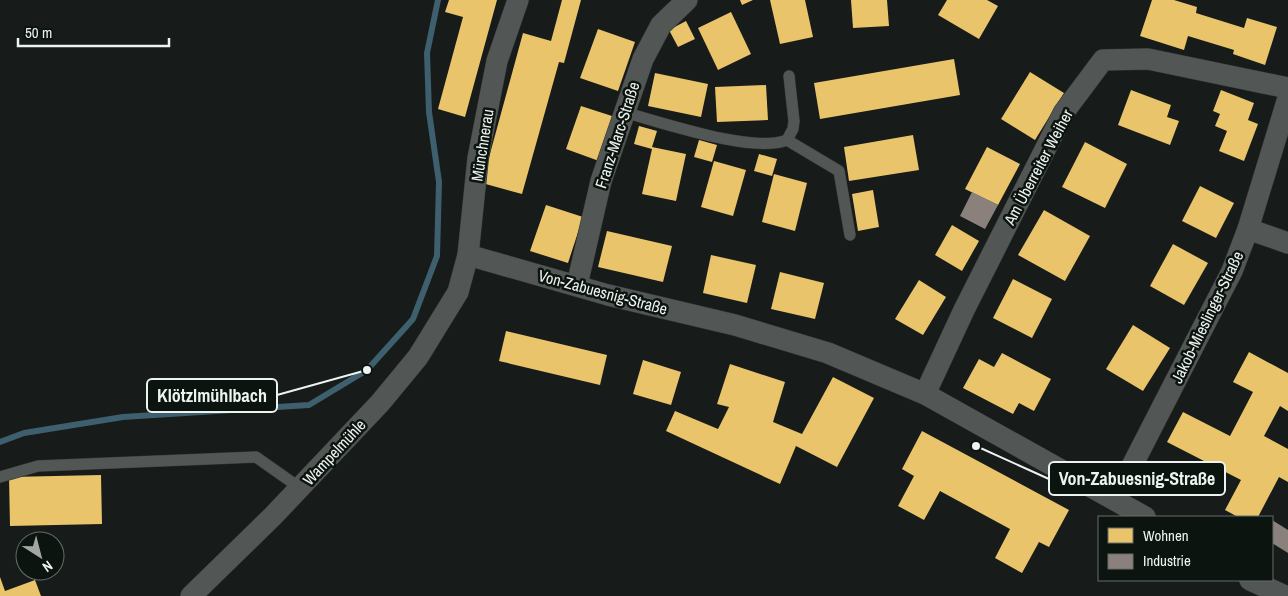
<svg xmlns="http://www.w3.org/2000/svg" width="1288" height="596" font-family="'Archivo Narrow',sans-serif">
<style>
.homes{fill:#e9c46a}
.industry{fill:#8a817c}
.lines{fill:none;stroke-linecap:round;stroke-linejoin:round}
.stream{stroke:#3e5f6d;stroke-width:6}
.service-casing{stroke:#353837;stroke-width:12}
.minor-casing{stroke:#353837;stroke-width:22}
.service{stroke:#525654;stroke-width:11}
.minor{stroke:#525654;stroke-width:21}
.labels{text-anchor:middle;dominant-baseline:central;stroke-width:5;stroke-linejoin:round;paint-order:stroke}
.street-label{font-size:16px;fill:#edf3f0;stroke:#0c1410}
.leader{fill:none;stroke:#edf3f0;stroke-width:2}
.callout-dot{fill:#edf3f0;stroke:#0c1410;stroke-width:2}
.callout{fill:#0c1410;stroke:#edf3f0;stroke-width:2}
.callout-label{font-size:18px;text-anchor:middle;font-weight:bold;fill:#edf3f0}
</style>
<rect width="100%" height="100%" fill="#171b19"/>
<g class="homes">
<path d="M449 0H497L465 117 438 109 463 17 445 12Z"/>
<path d="M562 0H581L564 63 559 62 522 194 482 183 523 33 551 41Z"/>
<path d="M740 0H753L742 5Z"/>
<path d="M770 0H805L813 37 780 44Z"/>
<path d="M851 0H887L889 26 853 28Z"/>
<path d="M947 0H987L998 6 979 39 938 15Z"/>
<path d="M1152 0H1174L1197 7 1196 13 1244 28 1247 18 1277 27 1265 65 1233 54 1234 50 1188 36 1184 50 1140 36Z"/>
<path d="M731 12 751 54 718 70 698 28Z"/>
<path d="M686 21 695 39 678 47 669 30Z"/>
<path d="M598 29 635 42 618 91 580 78Z"/>
<path d="M954 59 960 95 820 119 814 83Z"/>
<path d="M1030 72 1064 93 1035 140 1001 119Z"/>
<path d="M655 73 708 84 701 117 648 106Z"/>
<path d="M766 85 768 120 717 122 715 87Z"/>
<path d="M1131 90 1171 105 1167 117 1179 121 1170 145 1118 125Z"/>
<path d="M1221 90 1254 103 1248 120 1258 124 1244 161 1219 151 1227 131 1215 126 1220 114 1213 111Z"/>
<path d="M581 106 615 117 599 161 566 149Z"/>
<path d="M639 126 657 131 652 147 686 154 676 201 642 194 652 149 634 144Z"/>
<path d="M913 135 919 170 849 181 844 147Z"/>
<path d="M699 140 717 145 712 162 694 157Z"/>
<path d="M1085 142 1127 164 1105 208 1062 187Z"/>
<path d="M987 147 1020 164 998 205 965 189Z"/>
<path d="M759 154 777 159 772 176 754 171Z"/>
<path d="M714 161 746 170 733 216 701 207Z"/>
<path d="M774 174 807 183 795 231 762 222Z"/>
<path d="M1200 186 1234 203 1216 238 1182 221Z"/>
<path d="M873 190 879 227 858 231 852 194Z"/>
<path d="M546 205 583 217 568 263 530 251Z"/>
<path d="M1044 210 1090 236 1065 281 1018 255Z"/>
<path d="M952 225 979 241 962 271 935 255Z"/>
<path d="M607 231 672 246 663 282 598 267Z"/>
<path d="M1173 244 1208 263 1184 305 1150 286Z"/>
<path d="M711 255 756 265 747 303 703 293Z"/>
<path d="M780 272 824 283 815 319 771 309Z"/>
<path d="M1013 279 1052 299 1032 338 993 318Z"/>
<path d="M919 280 946 297 923 335 895 319Z"/>
<path d="M1133 325 1170 348 1143 391 1106 369Z"/>
<path d="M506 331 607 355 600 385 499 361Z"/>
<path d="M1249 352 1288 373V411L1280 406 1264 436 1288 449V482L1279 477 1258 517H1238L1225 510 1241 480 1167 442 1183 412 1230 436 1253 392 1233 382Z"/>
<path d="M1002 353 1051 379 1034 411 1019 403 1013 414 963 388 979 359 994 367Z"/>
<path d="M643 360 681 372 671 405 633 394Z"/>
<path d="M730 364 785 382 773 422 802 434 833 377 874 398 837 467 796 446 780 484 666 431 675 411 718 429 729 407 717 404Z"/>
<path d="M922 431 1069 510 1049 547 1039 542 1022 573 995 558 1010 529 940 491 924 520 898 506 914 476 902 469Z"/>
<path d="M101 475 102 524 10 526 9 477Z"/>
<path d="M0 577 5 591 35 580 41 596H0Z"/>
</g>
<g class="industry">
<path d="M972 192 998 205 985 229 960 216Z"/>
<path d="M1272 520 1288 530V553L1272 543Z"/>
</g>
<g class="lines">
<path class="stream" d="M0 442 24 433 123 417 309 405 367 370 413 319 437 256 439 182 429 112 427 53 438 0"/>
<g class="service-casing">
<g id="service">
<path d="M623 112C661 122 753 154 787 140L793 129 794 121 789 76"/>
<path d="M787 140 839 171 850 235"/>
<path d="M0 477 38 466 256 457 300 488"/>
</g>
</g>
<g class="minor-casing">
<g id="minor">
<path d="M1248 229 1288 243"/>
<path d="M468 255 608 295 735 325 828 353 925 394 1145 517"/>
<path d="M577 285 601 181 643 59 661 25 687 0"/>
<path d="M925 394 964 310 1064 112 1103 60 1148 59 1288 88"/>
<path d="M1115 499 1232 271 1248 229 1288 98"/>
<path d="M1250 580 1285 596"/>
<path d="M191 596 273 516 380 403 418 357 458 292 468 255 478 158 497 61 518 0"/>
</g>
</g>
<use href="#service" class="service"/>
<use href="#minor" class="minor"/>
</g>
<g class="labels">
<g class="street-label">
<text transform="translate(617 135) rotate(-72)">Franz-Marc-Straße</text>
<text transform="translate(482 145) rotate(-81)">Münchnerau</text>
<text transform="translate(1038 167) rotate(-62)">Am Überreiter Weiher</text>
<text transform="translate(603 292) rotate(15)">Von-Zabuesnig-Straße</text>
<text transform="translate(1207 317) rotate(-64)">Jakob-Mieslinger-Straße</text>
<text transform="translate(334 452) rotate(-47)">Wampelmühle</text>
</g>
</g>
<path class="leader" d="M367 370L277 395M976 446L1049 479"/>
<g class="callout-dot">
<circle cx="367" cy="370" r="5"/>
<circle cx="976" cy="446" r="5"/>
</g>
<g class="callout">
<rect x="147" y="379" width="130" height="33" rx="5"/>
<rect x="1049" y="462" width="176" height="33" rx="5"/>
</g>
<g class="callout-label">
<text x="212" y="402">Klötzlmühlbach</text>
<text x="1137" y="485">Von-Zabuesnig-Straße</text>
</g>
<rect x="1098" y="516" width="175" height="65" fill="#0c1410" stroke="#666d6a"/>
<rect x="1108" y="528" width="25" height="15" fill="#e9c46a" stroke="#666d6a"/>
<text x="1143" y="541" font-size="15" fill="#edf3f0">Wohnen</text>
<rect x="1108" y="554" width="25" height="15" fill="#8a817c" stroke="#666d6a"/>
<text x="1143" y="566" font-size="15" fill="#edf3f0">Industrie</text>
<g transform="translate(40 556) rotate(144)"><circle r="24" fill="#0c1410" stroke="#666d6a"/>
<path d="M0-4L9 19L0 12L-9 19Z" fill="#a2a7a5"/>
<text y="-8" font-size="14" font-weight="bold" text-anchor="middle" fill="#edf3f0">N</text>
</g>
<path d="M18 38v8h151v-8" fill="none" stroke="#edf3f0" stroke-width="2.5"/>
<text x="25" y="38" font-size="15" fill="#edf3f0" stroke="#0c1410" stroke-width="4" paint-order="stroke">50 m</text>
</svg>
